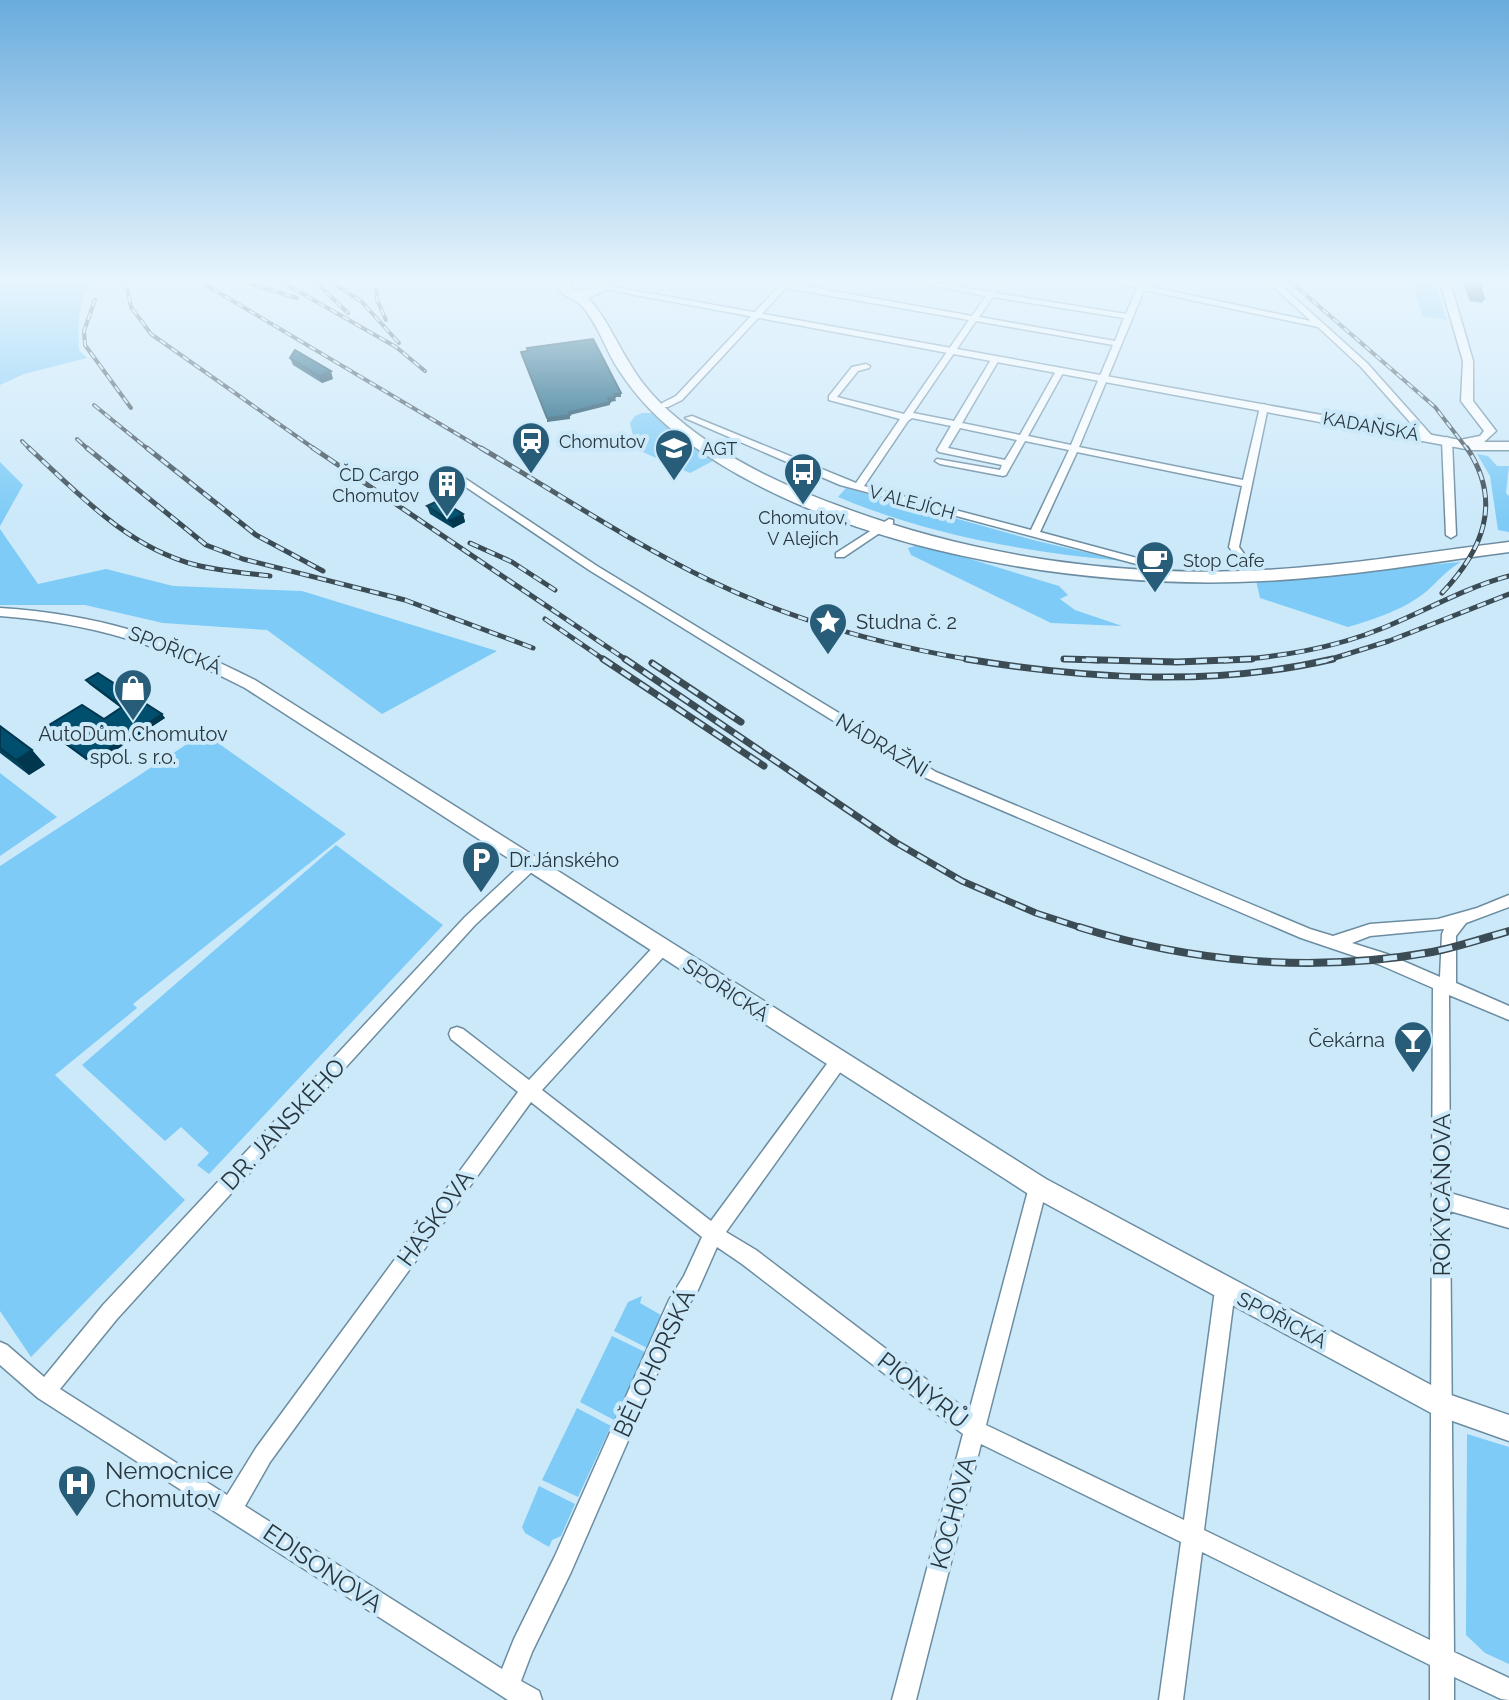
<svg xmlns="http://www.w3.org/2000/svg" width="1509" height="1700" font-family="Raleway,sans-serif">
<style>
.green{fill:#7dcbf6}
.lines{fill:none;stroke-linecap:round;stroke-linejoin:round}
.street-casing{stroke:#6c8da1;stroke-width:3}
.secondary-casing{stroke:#6c8da1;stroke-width:3}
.highway-casing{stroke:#6c8da1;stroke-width:3}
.street{fill:#fff;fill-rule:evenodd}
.secondary{fill:#fff;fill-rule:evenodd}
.highway{fill:#fff;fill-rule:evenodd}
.rail-far3-casing{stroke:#3c4c55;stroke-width:4}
.rail-far2-casing{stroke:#3c4c55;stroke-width:5}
.rail-far1-casing{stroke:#3c4c55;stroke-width:7}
.rail-casing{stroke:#3c4c55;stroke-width:8}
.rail-far3{stroke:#cce9fa;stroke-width:2;stroke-dasharray:7;stroke-linecap:butt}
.rail-far2{stroke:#cce9fa;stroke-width:3;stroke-dasharray:9;stroke-linecap:butt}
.rail-far1{stroke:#cce9fa;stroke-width:4;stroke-dasharray:11;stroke-linecap:butt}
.rail{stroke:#cce9fa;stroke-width:5;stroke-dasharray:14;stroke-linecap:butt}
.wall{fill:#00445f}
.shaded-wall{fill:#00374e}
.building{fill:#004f6f;stroke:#00374e;stroke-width:2}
.labels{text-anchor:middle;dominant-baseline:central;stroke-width:8;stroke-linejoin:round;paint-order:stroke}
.far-street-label{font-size:18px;fill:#28363e;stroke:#cce9fa}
.far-poi-label{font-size:18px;fill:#28363e;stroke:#cce9fa;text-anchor:start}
.poi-label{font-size:20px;fill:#28363e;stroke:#cce9fa;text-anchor:start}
.street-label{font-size:20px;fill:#28363e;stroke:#cce9fa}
.near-street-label{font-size:24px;fill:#28363e;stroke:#cce9fa}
.near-poi-label{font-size:24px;fill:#28363e;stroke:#cce9fa;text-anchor:start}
</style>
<rect width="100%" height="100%" fill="#cce9fa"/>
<g class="green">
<path d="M0 282H90C78 305 78 325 79 350L87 358 24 374 0 385Z"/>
<path d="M1412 282H1435L1447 320 1422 316Z"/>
<path d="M642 413H652L713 461 690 473 636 449 630 423 635 416Z"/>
<path d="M1477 454 1488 456 1497 466H1509L1506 493 1509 496V532L1498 530 1490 476Z"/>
<path d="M0 462 23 485 0 526Z"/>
<path d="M846 488 1037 541 1123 561C1025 552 929 535 838 497Z"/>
<path d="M0 529 38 584 106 569 173 586 302 591 497 651 382 714 267 630 163 623 85 605H0Z"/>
<path d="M915 546 944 551 1059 586 1068 595 1060 599 1075 610 1122 626 1051 623 911 555 908 548Z"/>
<path d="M1461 562C1447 570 1439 580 1428 590 1406 609 1375 619 1348 627L1260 598 1256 580Z"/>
<path d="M204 733 346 834 133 1004 137 1008 55 1075 185 1200 31 1357 0 1311V866Z"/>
<path d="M0 773 57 817 0 856Z"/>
<path d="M336 845 443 925 209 1174 197 1165 209 1153 181 1127 165 1141 82 1065Z"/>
<path d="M642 1296 640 1303 661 1315 647 1348 614 1331 628 1302Z"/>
<path d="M612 1336 645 1352 614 1420 580 1402Z"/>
<path d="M577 1408 611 1426 578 1497 542 1480Z"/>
<path d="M1467 1434 1509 1447V1664L1485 1653 1466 1635Z"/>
<path d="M539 1486 575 1504 561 1536 552 1540 549 1547 525 1533 522 1527Z"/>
</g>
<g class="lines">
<g class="street-casing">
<g id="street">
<path d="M783 282 972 316 986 296 914 282H932L989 292 995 282H1003L995 293 1126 314 1137 288 1114 282H1129L1311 321 1268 282H1277L1367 363 1433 437 1425 439 1361 367 1318 327 1144 290 1079 447 1243 480 1260 407 1264 404 1268 407 1239 547 1255 569 1250 572 1246 571 1229 547 1242 486 1077 452 1040 532 1148 561V565L1144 566 840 485 685 418 692 416 856 483 900 419 829 400V396L852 367 866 364 870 366 869 368 858 371 837 397 904 414 969 320 786 288 682 400 668 407H662V403L676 396ZM993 297 1124 318 1115 341 979 317ZM976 321 1113 345 1071 445 1028 436 1064 371 1060 368 1056 371 1020 435 962 423 1000 358 996 356 992 358 954 421 913 413ZM912 418 951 426 937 450 939 452 1002 465 1000 470 937 459 935 461 940 464 1003 476 1006 475 1025 441 1069 450 1031 530 864 486 908 421ZM960 428 1017 440 1005 460 948 448Z"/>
<path d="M1447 437 1452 440 1456 535 1451 538 1446 535 1442 440Z"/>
<path d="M460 479H466L597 566 936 772 1310 929 1333 936 1370 924 1438 919 1477 908 1509 895V907L1466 923 1456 936V983L1509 1006V1020L1449 995 1450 1193 1509 1210V1228L1450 1211 1454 1652 1509 1678V1700L1501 1699 1454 1677V1700H1430V1665L1202 1552 1183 1700H1159L1181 1542 981 1444 916 1700H892L963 1434 742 1264 717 1247 698 1290 683 1314 571 1572 532 1652 521 1681 539 1691 542 1700H508L38 1398 0 1365V1342L7 1345 44 1377 103 1305 465 917 525 861H535L537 865 535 869 475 925 117 1319 60 1389 227 1495 256 1448 518 1092 451 1039 449 1034 451 1029 457 1027 463 1029 529 1080 657 943 662 942 667 943 670 948 667 953 542 1090 711 1221 832 1057 838 1054 844 1057 846 1062 844 1067 726 1232 756 1250 969 1412 1029 1187 1032 1181 1038 1178 1044 1181 1047 1187 986 1425 1184 1520 1215 1290 1218 1283 1225 1280 1232 1283 1235 1290 1204 1530 1430 1640 1433 988 1378 964 1301 938 926 778 589 570 460 483ZM1444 929 1442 934 1440 977 1387 954 1352 943 1370 936ZM531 1102 702 1237 684 1276 669 1300 555 1556 514 1639 502 1669 245 1506 270 1462Z"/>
<path d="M889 519 893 520V524L844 557H836V553Z"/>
</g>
</g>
<g class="secondary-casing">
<g id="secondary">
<path d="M1440 282H1450L1473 361V401L1496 431 1484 442H1509V450H1471L598 288 603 285 1460 440 1480 436 1484 431 1461 401 1463 361Z"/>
<path d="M0 608C95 614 171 637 255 680L1046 1179 1448 1394 1509 1415V1441L1433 1414 1030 1195 245 688C163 645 92 623 0 616Z"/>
</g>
</g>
<g class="highway-casing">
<path id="highway" d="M560 282H572L571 288C580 292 589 291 597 285L596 282H608V289L588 298C606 317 616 342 630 364 642 385 659 403 677 418 726 460 788 488 847 509 978 557 1123 578 1263 570 1345 566 1427 552 1509 542V552C1427 563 1345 577 1263 581 1080 591 820 549 675 432 651 413 631 390 615 364 604 345 597 323 582 306 575 298 565 297 558 290Z"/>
</g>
<use href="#street" class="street"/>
<use href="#secondary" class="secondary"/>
<use href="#highway" class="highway"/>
<g class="rail-far3-casing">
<g id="rail-far3">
<path d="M126 282 131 307 151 334 316 450"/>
<path d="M201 282 484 450"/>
<path d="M244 282 297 298"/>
<path d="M282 282 396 347 425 371"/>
<path d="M316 282 348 313"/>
<path d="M331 282 361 301 399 343"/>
<path d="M376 282 377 300 386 320"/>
<path d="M1291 282 1435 407 1468 450"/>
<path d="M95 300 84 331 85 345 131 408"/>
<path d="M94 405 149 450"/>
<path d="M77 439 89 450"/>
<path d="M22 441 31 450"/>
</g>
</g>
<g class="rail-far2-casing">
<g id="rail-far2">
<path d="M29 448C79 494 127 547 196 565 220 571 245 573 270 576"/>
<path d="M87 448 206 545 243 559 405 600 533 648"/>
<path d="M147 448 256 535 323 571"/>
<path d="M313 448 628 661"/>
<path d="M481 448C556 492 630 542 709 580 793 621 886 646 978 661"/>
<path d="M470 543 512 562 555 590"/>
<path d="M1442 593C1483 550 1503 502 1467 448"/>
<path d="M545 619 606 661"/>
<path d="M1064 659 1099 661"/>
<path d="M1224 661C1278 657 1332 649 1383 628 1425 611 1464 588 1509 576"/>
<path d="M1325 661 1389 641 1509 594"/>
</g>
</g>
<g class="rail-far1-casing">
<g id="rail-far1">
<path d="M603 659 764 766"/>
<path d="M625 659 895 842 962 881 1036 913 1085 929"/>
<path d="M966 659C1087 679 1213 687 1333 659"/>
<path d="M1064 659 1177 662 1252 659"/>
<path d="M652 663 741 722"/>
</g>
</g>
<g class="rail-casing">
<path id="rail" d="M1079 927C1192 963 1314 973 1432 952 1458 947 1484 938 1509 931"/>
</g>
<use href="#rail-far3" class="rail-far3"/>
<use href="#rail-far2" class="rail-far2"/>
<use href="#rail-far1" class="rail-far1"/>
<use href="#rail" class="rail"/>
</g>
<g class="wall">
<path d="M1464 282H1479L1484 299 1482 303 1470 301 1463 284Z"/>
<path d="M290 358 333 379 322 383 293 365Z"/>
<path d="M427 506 463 514 465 522 453 528 430 514Z"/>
<path d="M86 680 165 718 93 765 47 731 44 728 104 719 121 708 89 684Z"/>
<path d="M0 726 32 750 45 765 29 775 0 753Z"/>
</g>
<g class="shaded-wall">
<path d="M331 371 333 379 322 383 319 376Z"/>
<path d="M621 393V397H615L616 401 610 402V405L570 415V419L547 422V418L608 398 614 394Z"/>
<path d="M463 514 465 522 453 528 450 521Z"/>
<path d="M162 714 165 718 93 765 90 761Z"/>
<path d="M32 750 45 765 29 775 16 760Z"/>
</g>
<g class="building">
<path d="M1465 282H1479L1484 299 1472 298Z"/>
<path d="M593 339 621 393 614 394 615 397 608 398 610 402 569 412 570 415 547 418 521 352 528 351 527 348Z"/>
<path d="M295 350 331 371 319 376 290 358Z"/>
<path d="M440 500 463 514 450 521 427 506Z"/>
<path d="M98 673 162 714 90 761 44 728 82 705 104 719 122 707 86 680Z"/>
<path d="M0 726 32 750 16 760 0 748Z"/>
</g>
<linearGradient id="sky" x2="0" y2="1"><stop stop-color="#69acdd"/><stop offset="0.54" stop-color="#e8f5fd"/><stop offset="1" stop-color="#e8f5fd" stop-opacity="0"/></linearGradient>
<rect width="1509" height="520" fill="url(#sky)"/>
<defs>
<g id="station-pin" transform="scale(2)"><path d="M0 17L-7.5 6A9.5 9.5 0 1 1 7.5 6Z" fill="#285d79" stroke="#cce9fa"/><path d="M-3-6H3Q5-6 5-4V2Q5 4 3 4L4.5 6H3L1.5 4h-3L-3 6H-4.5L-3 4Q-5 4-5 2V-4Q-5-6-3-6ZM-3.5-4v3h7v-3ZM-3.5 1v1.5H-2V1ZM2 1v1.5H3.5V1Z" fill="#fff"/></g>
<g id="school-pin" transform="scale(2)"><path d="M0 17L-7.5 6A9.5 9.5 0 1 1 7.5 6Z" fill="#285d79" stroke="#cce9fa"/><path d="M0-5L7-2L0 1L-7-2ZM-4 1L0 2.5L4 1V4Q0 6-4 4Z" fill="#fff"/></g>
<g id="bus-pin" transform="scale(2)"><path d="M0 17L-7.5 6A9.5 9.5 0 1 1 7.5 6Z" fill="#285d79" stroke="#cce9fa"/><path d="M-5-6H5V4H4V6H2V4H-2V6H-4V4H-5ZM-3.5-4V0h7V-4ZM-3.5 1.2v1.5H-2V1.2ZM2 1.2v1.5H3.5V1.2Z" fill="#fff"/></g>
<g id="building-pin" transform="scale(2)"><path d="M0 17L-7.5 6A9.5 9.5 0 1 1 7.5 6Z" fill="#285d79" stroke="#cce9fa"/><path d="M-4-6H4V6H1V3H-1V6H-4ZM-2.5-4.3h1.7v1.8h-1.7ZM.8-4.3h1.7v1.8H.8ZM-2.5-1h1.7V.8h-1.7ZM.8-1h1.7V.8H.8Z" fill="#fff"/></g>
<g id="cafe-pin" transform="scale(2)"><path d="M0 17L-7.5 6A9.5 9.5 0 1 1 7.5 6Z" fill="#285d79" stroke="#cce9fa"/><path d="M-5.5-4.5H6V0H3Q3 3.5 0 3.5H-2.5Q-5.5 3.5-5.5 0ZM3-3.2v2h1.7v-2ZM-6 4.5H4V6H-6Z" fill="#fff"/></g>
<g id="sight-pin" transform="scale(2)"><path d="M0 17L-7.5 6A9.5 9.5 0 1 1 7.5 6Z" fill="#285d79" stroke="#cce9fa"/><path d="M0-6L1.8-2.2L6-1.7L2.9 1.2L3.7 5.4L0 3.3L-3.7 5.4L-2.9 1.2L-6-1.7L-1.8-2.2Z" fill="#fff"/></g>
<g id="shop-pin" transform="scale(2)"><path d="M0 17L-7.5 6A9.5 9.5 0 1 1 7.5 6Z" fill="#285d79" stroke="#cce9fa"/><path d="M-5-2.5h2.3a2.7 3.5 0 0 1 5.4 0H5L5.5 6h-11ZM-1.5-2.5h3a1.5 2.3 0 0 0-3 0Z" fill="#fff"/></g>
<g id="parking-pin" transform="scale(2)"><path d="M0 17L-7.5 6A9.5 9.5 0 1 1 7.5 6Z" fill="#285d79" stroke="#cce9fa"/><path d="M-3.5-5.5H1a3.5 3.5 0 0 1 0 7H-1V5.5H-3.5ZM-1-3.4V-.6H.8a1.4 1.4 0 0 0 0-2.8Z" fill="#fff"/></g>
<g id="bar-pin" transform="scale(2)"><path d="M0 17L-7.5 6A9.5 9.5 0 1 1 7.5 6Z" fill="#285d79" stroke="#cce9fa"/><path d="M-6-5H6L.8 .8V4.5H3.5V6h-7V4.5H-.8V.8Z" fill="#fff"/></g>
<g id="hospital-pin" transform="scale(2)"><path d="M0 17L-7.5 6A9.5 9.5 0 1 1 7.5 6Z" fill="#285d79" stroke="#cce9fa"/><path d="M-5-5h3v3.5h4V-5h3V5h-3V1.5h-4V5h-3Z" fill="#fff"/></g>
</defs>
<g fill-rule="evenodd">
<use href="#station-pin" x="531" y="441"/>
<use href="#school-pin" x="674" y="448"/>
<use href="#bus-pin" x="803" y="472"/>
<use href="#building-pin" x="447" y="484"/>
<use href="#cafe-pin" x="1155" y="560"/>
<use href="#sight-pin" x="828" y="622"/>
<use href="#shop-pin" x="133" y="688"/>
<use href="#parking-pin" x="481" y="860"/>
<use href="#bar-pin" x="1413" y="1040"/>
<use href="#hospital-pin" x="77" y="1484"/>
</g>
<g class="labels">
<g class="far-street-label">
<text transform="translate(1371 426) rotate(10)">KADAŇSKÁ</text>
<text transform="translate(912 502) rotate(15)">V ALEJÍCH</text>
</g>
<g class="far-poi-label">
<text x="559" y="441">Chomutov</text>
<text x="702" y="448">AGT</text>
<text x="419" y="474" text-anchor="end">ČD Cargo<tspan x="419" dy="21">Chomutov</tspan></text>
<text x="803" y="517" text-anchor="middle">Chomutov,<tspan x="803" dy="21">V Alejích</tspan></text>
<text x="1183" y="560">Stop Cafe</text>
</g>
<g class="poi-label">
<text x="856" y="622">Studna č. 2</text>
<text x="133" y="734" text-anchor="middle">AutoDům Chomutov<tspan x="133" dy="23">spol. s r.o.</tspan></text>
<text x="509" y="860">Dr.Jánského</text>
<text x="1385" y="1040" text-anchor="end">Čekárna</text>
</g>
<g class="street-label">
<text transform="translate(175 650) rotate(22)">SPOŘICKÁ</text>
<text transform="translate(882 745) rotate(31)">NÁDRAŽNÍ</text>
<text transform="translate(726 990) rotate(33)">SPOŘICKÁ</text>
<text transform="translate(1282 1320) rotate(28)">SPOŘICKÁ</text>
</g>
<g class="near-street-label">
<text transform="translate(283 1124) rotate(-47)">DR. JANSKÉHO</text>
<text transform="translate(1441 1195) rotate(-90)">ROKYCANOVA</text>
<text transform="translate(435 1218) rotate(-54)">HAŠKOVA</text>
<text transform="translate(654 1363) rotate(-65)">BĚLOHORSKÁ</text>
<text transform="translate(923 1390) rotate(38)">PIONÝRŮ</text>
<text transform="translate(953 1513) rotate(-75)">KOCHOVA</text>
<text transform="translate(323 1568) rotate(34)">EDISONOVA</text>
</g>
<g class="near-poi-label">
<text x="105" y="1470">Nemocnice<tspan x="105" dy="28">Chomutov</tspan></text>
</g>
</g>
</svg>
